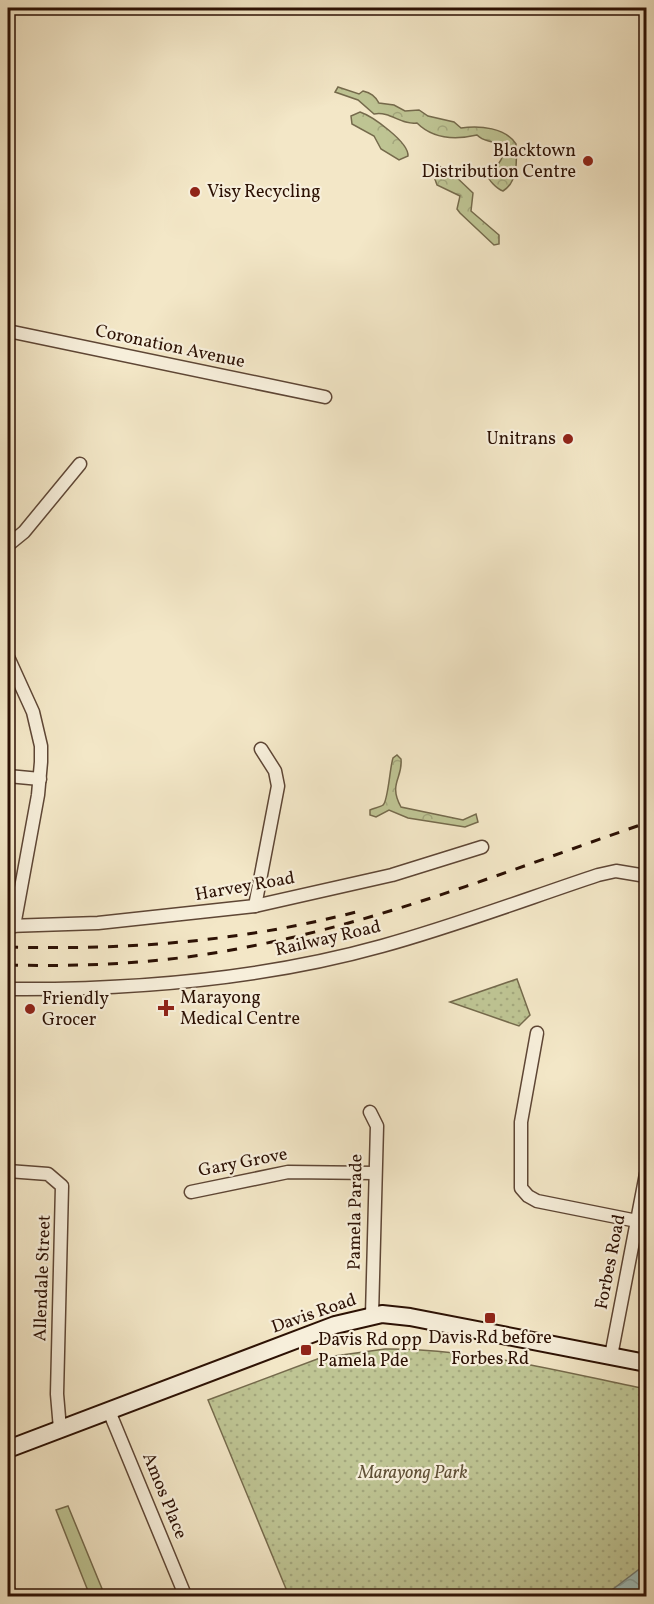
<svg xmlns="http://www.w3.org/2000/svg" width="654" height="1604" font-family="Vollkorn,serif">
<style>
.grass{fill:#bec493;stroke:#756a4c;stroke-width:1.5}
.forest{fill:url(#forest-crowns);stroke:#756a4c;stroke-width:1.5}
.park{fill:url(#park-dots);stroke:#756a4c;stroke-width:1.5}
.water{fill:url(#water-waves);stroke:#707972;stroke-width:1.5}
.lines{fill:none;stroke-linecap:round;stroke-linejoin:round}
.street-casing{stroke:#5e4635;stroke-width:15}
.secondary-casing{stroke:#2c1104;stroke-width:20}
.street{stroke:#f7efdb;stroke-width:12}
.secondary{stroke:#f7efdb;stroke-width:16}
.rail{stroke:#2c1104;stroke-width:3;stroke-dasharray:10 10;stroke-linecap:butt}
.poi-dot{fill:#8f2418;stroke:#f7efdb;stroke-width:2}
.labels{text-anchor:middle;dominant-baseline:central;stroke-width:4.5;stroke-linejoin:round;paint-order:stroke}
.poi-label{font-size:18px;fill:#2c1104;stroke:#f7efdb;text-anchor:start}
.street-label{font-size:18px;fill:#2c1104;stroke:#f7efdb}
.park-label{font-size:18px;font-style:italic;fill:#5f5036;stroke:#f7efdb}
</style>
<defs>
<pattern id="forest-crowns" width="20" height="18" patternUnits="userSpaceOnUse" patternTransform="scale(1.5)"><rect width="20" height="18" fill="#bec493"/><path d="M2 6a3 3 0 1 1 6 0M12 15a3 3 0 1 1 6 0" fill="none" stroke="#a3a77d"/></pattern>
<pattern id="park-dots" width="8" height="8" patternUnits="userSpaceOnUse" patternTransform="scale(1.5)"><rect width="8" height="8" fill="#bec493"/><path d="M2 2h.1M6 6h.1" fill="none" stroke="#a3a77d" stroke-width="1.8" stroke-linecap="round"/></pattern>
<pattern id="water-waves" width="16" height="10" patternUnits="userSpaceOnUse" patternTransform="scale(1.5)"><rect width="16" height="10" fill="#9dbebc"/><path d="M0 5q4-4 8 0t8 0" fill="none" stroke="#87a2a0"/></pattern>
</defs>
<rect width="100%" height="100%" fill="#f3e7c7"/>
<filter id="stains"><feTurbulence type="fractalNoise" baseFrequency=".00333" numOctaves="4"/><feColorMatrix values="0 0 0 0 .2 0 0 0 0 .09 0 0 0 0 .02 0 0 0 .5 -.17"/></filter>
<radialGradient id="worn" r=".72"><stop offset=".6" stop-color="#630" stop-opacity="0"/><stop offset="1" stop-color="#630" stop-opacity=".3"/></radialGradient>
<path class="grass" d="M68 1506 105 1596H90L56 1510Z"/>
<g class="forest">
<path d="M338 87 359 94 363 91C371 93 375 96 379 103L394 105 405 111 419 110 428 116 454 122 461 128C480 125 506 128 516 144 517 160 518 182 503 191 497 189 488 180 487 174 495 169 514 151 495 143 487 140 483 141 477 135 455 140 433 139 417 123 400 125 391 111 374 114L358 100 335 92Z"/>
<path d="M360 112C372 116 409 142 408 156L399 160 381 149 374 136 352 124 351 116Z"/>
<path d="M437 165 451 172 473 193 471 211 499 235V244L494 245 460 213 457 209 460 196 437 185 432 171Z"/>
<path d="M397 755 401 759C403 779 388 783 401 807L463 820 476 814 478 822 465 827 408 818 389 810 376 817 370 815V810C375 808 380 807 383 805 388 802 390 766 393 758Z"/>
</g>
<g class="park">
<path d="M517 979 530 1015 519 1026 450 1002Z"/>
<path d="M385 1349C473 1348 561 1372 646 1389V1596H289L208 1400 320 1358Z"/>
</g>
<path class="water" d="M646 1564V1594L644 1596H604Z"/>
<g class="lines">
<g class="street-casing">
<g id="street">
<path d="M8 331 325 397"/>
<path d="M8 545 24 532 80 464"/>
<path d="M8 657 33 712 41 746V762L38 795 14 926"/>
<path d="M8 776 40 779"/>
<path d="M255 906 278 786 275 771 261 749"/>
<path d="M8 926 98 923 255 906 392 875 482 847"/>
<path d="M8 989C133 990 260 980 382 946 455 926 526 899 598 875L616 871 646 876"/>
<path d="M537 1033 521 1122V1188L528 1196 537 1201 637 1221"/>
<path d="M370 1112 377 1126 372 1315"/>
<path d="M8 1171 48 1174 62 1186 57 1394 60 1429"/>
<path d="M191 1192 288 1172 375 1173"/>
<path d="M611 1356 646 1174"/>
<path d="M109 1411 185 1595"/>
<path d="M8 1589 10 1596"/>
</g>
</g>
<g class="secondary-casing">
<path id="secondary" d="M8 1449 335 1325 382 1314 410 1317 646 1363"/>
</g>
<use href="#street" class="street"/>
<use href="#secondary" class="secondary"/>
<g class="rail">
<path d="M8 947C128 950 239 942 356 912"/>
<path d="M8 965C88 967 169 963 247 947 384 921 515 868 646 823"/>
</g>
</g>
<g class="poi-dot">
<circle cx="588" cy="161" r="6"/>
<circle cx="195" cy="192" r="6"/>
<circle cx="568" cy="439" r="6"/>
<path d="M163 999h6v6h6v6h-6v6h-6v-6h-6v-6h6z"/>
<circle cx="30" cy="1009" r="6"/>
<rect x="484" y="1312" width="12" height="12" rx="3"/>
<rect x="300" y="1344" width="12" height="12" rx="3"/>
</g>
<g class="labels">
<g class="poi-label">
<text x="576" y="151" text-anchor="end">Blacktown<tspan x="576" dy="21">Distribution Centre</tspan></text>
<text x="207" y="192">Visy Recycling</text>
<text x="556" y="439" text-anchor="end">Unitrans</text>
<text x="180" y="998">Marayong<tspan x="180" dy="21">Medical Centre</tspan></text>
<text x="42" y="999">Friendly<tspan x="42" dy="21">Grocer</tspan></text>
<text x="490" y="1338" text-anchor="middle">Davis Rd before<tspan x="490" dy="21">Forbes Rd</tspan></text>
<text x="318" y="1340">Davis Rd opp<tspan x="318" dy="21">Pamela Pde</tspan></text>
</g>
<g class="street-label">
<text transform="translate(170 347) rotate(12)">Coronation Avenue</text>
<text transform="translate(245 887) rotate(-10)">Harvey Road</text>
<text transform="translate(328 939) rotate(-13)">Railway Road</text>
<text transform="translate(243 1163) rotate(-11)">Gary Grove</text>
<text transform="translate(356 1212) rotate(-89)">Pamela Parade</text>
<text transform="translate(611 1262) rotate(-79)">Forbes Road</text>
<text transform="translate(43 1278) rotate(-88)">Allendale Street</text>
<text transform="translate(314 1314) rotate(-19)">Davis Road</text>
<text transform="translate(164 1496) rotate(68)">Amos Place</text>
</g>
<g class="park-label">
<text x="413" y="1473">Marayong Park</text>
</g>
</g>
<rect width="654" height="1604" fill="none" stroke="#f3e7c7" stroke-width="30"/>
<rect x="9" y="9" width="636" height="1586" fill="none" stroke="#2c1104" stroke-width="3"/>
<rect x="15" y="15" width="624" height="1574" fill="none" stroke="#2c1104" stroke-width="1.5"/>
<rect width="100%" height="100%" filter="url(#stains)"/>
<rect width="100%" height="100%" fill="url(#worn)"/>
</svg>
